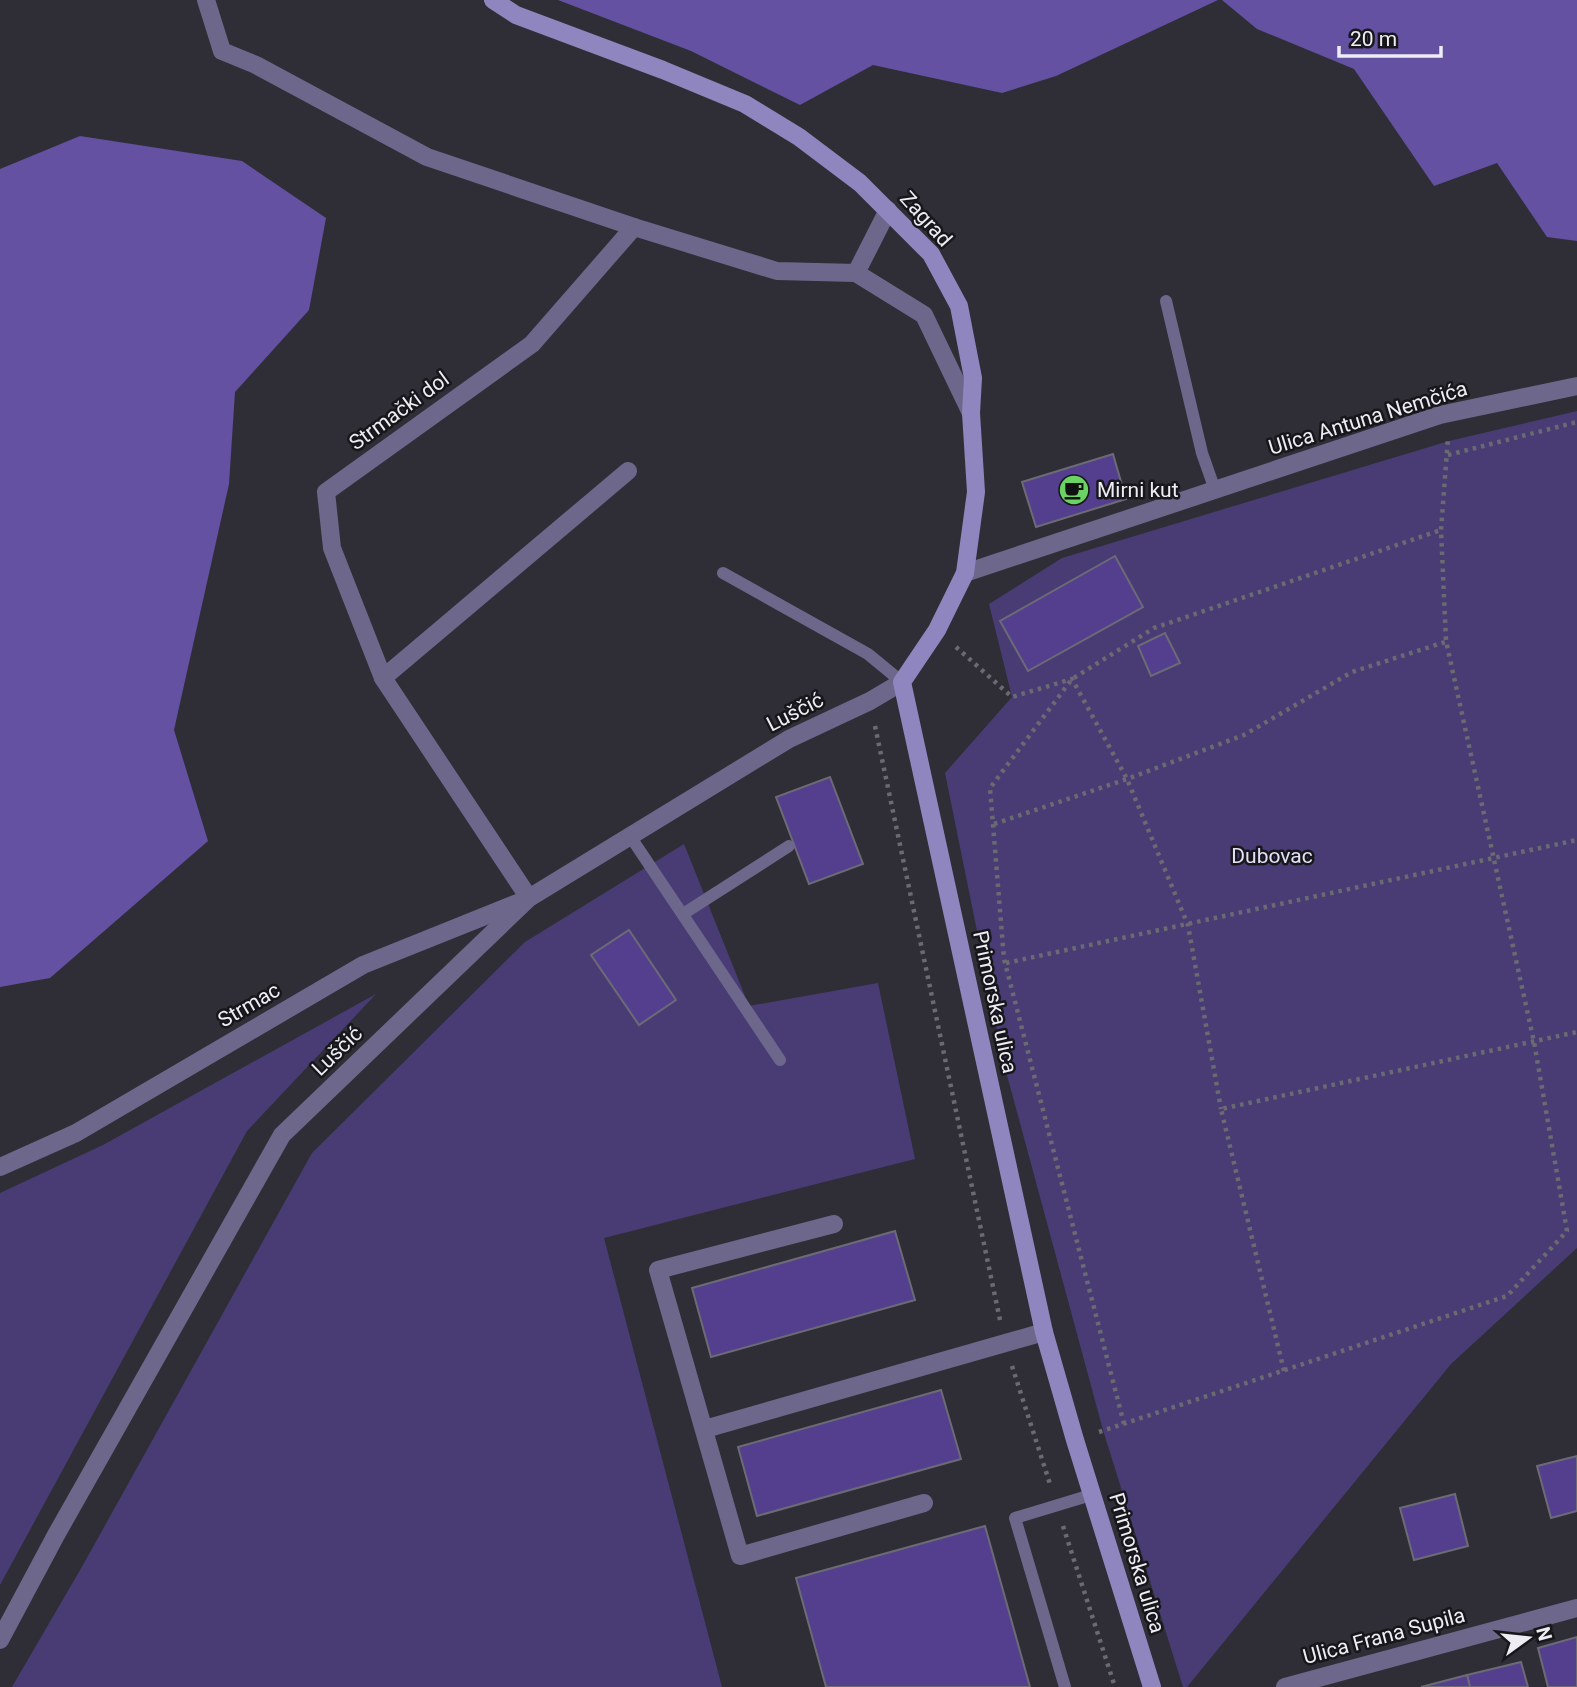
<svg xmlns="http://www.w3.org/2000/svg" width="1577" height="1687" font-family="Roboto,sans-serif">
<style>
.green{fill:#493c74}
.forest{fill:#6451a1}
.building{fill:#543f8e;stroke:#6c6b75;stroke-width:2}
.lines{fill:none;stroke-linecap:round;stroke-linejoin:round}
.path{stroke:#6b6a72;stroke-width:4.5;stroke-dasharray:3.5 5;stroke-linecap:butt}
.lane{stroke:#6d678b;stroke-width:12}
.street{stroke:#6d678b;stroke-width:18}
.secondary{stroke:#9086bf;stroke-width:18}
.labels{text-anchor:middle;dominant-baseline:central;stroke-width:5;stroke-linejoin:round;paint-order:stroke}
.street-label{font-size:21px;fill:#ededf3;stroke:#17171b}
.poi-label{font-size:21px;fill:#ededf3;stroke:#17171b;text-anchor:start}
.park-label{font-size:21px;fill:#e3e0f7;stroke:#17171b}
</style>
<rect width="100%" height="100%" fill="#2f2e37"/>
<g class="green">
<path d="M1577 411V1248L1451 1364 1187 1687H1183L1103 1430 1004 1064 945 773 1012 697 989 604 1062 558 1449 441Z"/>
<path d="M684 844 749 1006 878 983 915 1159 604 1238 722 1687H12L83 1565 312 1153 525 942Z"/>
<path d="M376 994 247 1131 0 1585V1193L103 1145Z"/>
</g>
<g class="forest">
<path d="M558 0H1218L1056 76 1002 93 873 65 800 105 691 51Z"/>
<path d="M1222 0H1577V241L1547 237 1497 163 1434 186 1354 69 1257 29Z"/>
<path d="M80 136 242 161 326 218 309 310 235 392 229 484 174 730 208 841 50 978 0 987V169Z"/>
</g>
<g class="building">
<path d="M1113 454 1126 499 1036 527 1022 482Z"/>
<path d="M1115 556 1143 607 1028 671 1000 621Z"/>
<path d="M1165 633 1180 663 1151 676 1138 646Z"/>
<path d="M830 777 863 864 809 884 776 797Z"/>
<path d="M629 930 676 1000 639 1025 591 955Z"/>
<path d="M895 1231 915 1300 711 1357 692 1288Z"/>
<path d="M941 1390 961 1459 757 1516 738 1447Z"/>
<path d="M1577 1456V1511L1551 1518 1537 1466Z"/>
<path d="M1455 1494 1468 1546 1414 1560 1400 1508Z"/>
<path d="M985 1526 1030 1687H826L796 1578Z"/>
<path d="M1577 1637V1687H1548L1538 1648Z"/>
<path d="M1521 1662 1528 1687H1470L1467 1675Z"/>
<path d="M1467 1675 1470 1687H1421Z"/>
</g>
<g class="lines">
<g class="path">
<path d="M1448 455 1577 422"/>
<path d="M956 647 1012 697 1072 679 1127 779 1188 925 1221 1109"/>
<path d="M875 726 1000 1320"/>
<path d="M994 824 1127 779 1244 735 1352 672 1445 642"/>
<path d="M1006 963 1577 840"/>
<path d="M1012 1366 1050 1484"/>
<path d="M1284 1371 1221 1109 1577 1032"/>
<path d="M1124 1424 1004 959 990 788 1072 679 1154 628 1441 530"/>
<path d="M1099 1432 1507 1296 1567 1231 1534 1042 1446 641 1441 530 1448 438"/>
<path d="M1063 1526 1115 1687"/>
</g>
<g class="lane">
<path d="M1166 301 1202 453 1215 490"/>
<path d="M723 573 868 654 902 682"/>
<path d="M630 836 780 1060"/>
<path d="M683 914 789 846"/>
<path d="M1065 1687 1015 1518 1091 1495"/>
</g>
<g class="street">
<path d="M206 0 222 51 256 65 427 157 634 227 532 344 326 492 332 548 383 678 529 898"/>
<path d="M634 227 777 271 856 273 888 210"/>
<path d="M856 273 924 315 971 413"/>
<path d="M965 573 1440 415 1577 386"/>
<path d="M383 678 628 471"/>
<path d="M0 1167 76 1133 363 965 520 902"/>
<path d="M834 1224 658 1270 740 1556 924 1503"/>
<path d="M705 1429 1044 1332"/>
<path d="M0 1640 56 1535 282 1135 529 898 789 739 870 701 902 682"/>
<path d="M1285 1687 1577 1608"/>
</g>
<path class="secondary" d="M493 0 516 15 663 70 745 104 799 137 860 183 931 254 959 306 973 378 971 413 976 492 965 573 937 630 902 682 1044 1332 1075 1440 1152 1687"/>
</g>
<defs>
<g id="cafe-disc" transform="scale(1.575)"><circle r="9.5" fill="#6bd363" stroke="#17171b"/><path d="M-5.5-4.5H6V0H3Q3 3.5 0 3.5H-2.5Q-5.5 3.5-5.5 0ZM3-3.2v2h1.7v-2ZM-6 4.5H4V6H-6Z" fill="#111"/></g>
</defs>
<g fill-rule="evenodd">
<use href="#cafe-disc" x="1074" y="490"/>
</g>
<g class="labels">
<g class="street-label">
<text transform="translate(926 219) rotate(48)">Zagrad</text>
<text transform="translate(399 411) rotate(-36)">Strmački dol</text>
<text transform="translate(1368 418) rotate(-17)">Ulica Antuna Nemčića</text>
<text transform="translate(795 712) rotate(-27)">Luščić</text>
<text transform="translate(995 1002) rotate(78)">Primorska ulica</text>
<text transform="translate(249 1005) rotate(-30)">Strmac</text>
<text transform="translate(337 1051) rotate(-44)">Luščić</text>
<text transform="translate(1137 1563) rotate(73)">Primorska ulica</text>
<text transform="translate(1384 1636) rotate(-15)">Ulica Frana Supila</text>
</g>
<g class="poi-label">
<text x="1097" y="490">Mirni kut</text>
</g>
<g class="park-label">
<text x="1272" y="856">Dubovac</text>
</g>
</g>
<g transform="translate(1528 1638) rotate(75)" stroke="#17171b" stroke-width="5" paint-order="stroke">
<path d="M0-5L12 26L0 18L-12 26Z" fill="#ededf3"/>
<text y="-10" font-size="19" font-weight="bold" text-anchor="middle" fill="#ededf3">N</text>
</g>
<path d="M1339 46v10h102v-10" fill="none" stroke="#ededf3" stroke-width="3.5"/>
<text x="1350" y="46" font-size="21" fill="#ededf3" stroke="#17171b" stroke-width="5" paint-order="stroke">20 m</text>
</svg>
